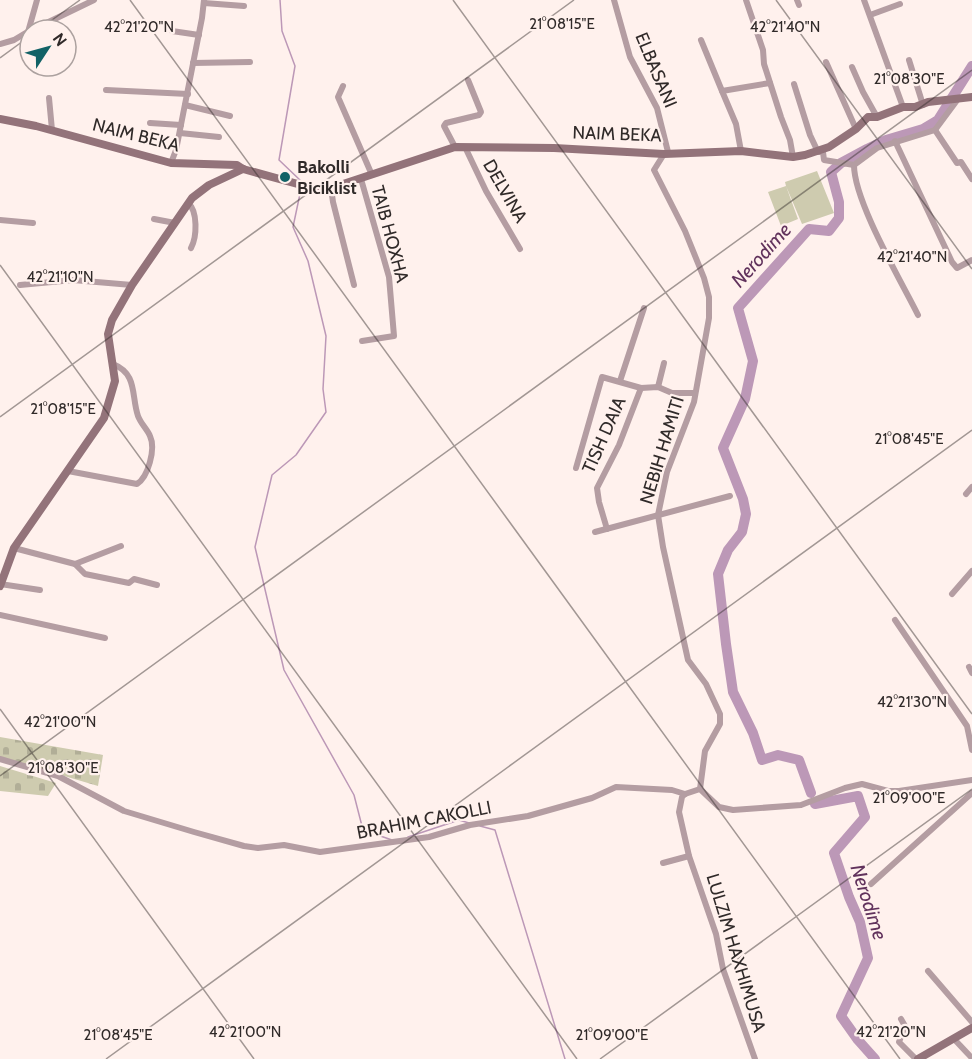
<svg xmlns="http://www.w3.org/2000/svg" width="972" height="1059" font-family="Cabin,sans-serif">
<style>
.cemetery{fill:url(#cemetery-stones)}
.park{fill:#cecbaf}
.lines{fill:none;stroke-linecap:round;stroke-linejoin:round}
.stream{stroke:#bc98b7;stroke-width:1.5}
.river{stroke:#bc98b7;stroke-width:10}
.street{stroke:#b49da2;stroke-width:6}
.secondary{stroke:#93737a;stroke-width:8}
.ticks{fill:none;stroke:#302a29;stroke-width:1.5;stroke-opacity:0.45}
.poi-dot{fill:#126266;stroke:#fff1ed;stroke-width:2}
.labels{text-anchor:middle;dominant-baseline:central;stroke-width:4.5;stroke-linejoin:round;paint-order:stroke}
.street-label{font-size:18px;fill:#302a29;stroke:#fff1ed}
.poi-label{font-size:18px;font-weight:bold;fill:#302a29;stroke:#fff1ed;text-anchor:start}
.water-label{font-size:20px;font-style:italic;fill:#61325c;stroke:#fff1ed}
.ticks-label{font-size:15px;text-anchor:middle;fill:#302a29;stroke:#fff1ed;stroke-width:4.5;stroke-linejoin:round;paint-order:stroke}
</style>
<defs>
<pattern id="cemetery-stones" width="16" height="16" patternUnits="userSpaceOnUse" patternTransform="scale(1.5)"><rect width="16" height="16" fill="#cecbaf"/><path d="M2 7V4a2 2 0 0 1 4 0v3zM10 15v-3a2 2 0 0 1 4 0v3z" fill="#b1ae97"/></pattern>
</defs>
<rect width="100%" height="100%" fill="#fff1ed"/>
<g class="cemetery">
<path d="M0 737 103 755 98 786 0 757Z"/>
<path d="M0 766 56 783 48 796 0 791Z"/>
</g>
<path class="park" d="M817 171 834 213 802 224 786 186 798 219 781 226 768 192 786 186 785 182Z"/>
<g class="lines">
<g class="stream">
<path d="M280 0 282 31 295 66 279 160 301 181"/>
<path d="M301 189 293 227 308 261 326 336 323 389 326 412 296 455 272 475 255 547 284 670 354 795 363 830 392 840"/>
<path d="M480 826 495 830 565 1059"/>
<path d="M408 837 459 820 469 823"/>
</g>
<g class="river">
<path d="M811 793 799 760 778 755 762 760 753 733 733 692 726 644 718 574 728 550 742 532 746 514 743 499 723 448 745 399 753 361 738 308 809 229 829 231 839 218V202L831 172 841 163 867 149 886 140 923 129 938 120 972 66"/>
<path d="M815 804 858 796 865 817 834 853 849 897 860 922 868 958 841 1016 858 1040 875 1059"/>
</g>
<g class="street">
<path d="M614 0 630 57 657 108 668 152"/>
<path d="M746 0 763 50 764 64 781 117 790 140 793 157"/>
<path d="M797 0 799 5"/>
<path d="M864 0 903 107"/>
<path d="M204 3 244 6"/>
<path d="M870 15 900 4"/>
<path d="M32 30 94 0"/>
<path d="M172 31 199 35"/>
<path d="M28 32 37 0"/>
<path d="M701 40 722 91"/>
<path d="M0 44 14 40 29 31"/>
<path d="M909 60 923 105"/>
<path d="M826 62 856 129"/>
<path d="M193 63 250 62"/>
<path d="M852 67 863 92 877 117"/>
<path d="M794 84 810 135 818 152H823L824 160 854 165"/>
<path d="M343 86 338 97 372 175"/>
<path d="M106 90 188 94"/>
<path d="M49 98 52 130"/>
<path d="M185 105 230 116"/>
<path d="M150 123 181 125"/>
<path d="M935 130 957 163 961 162 972 179"/>
<path d="M180 133 219 137"/>
<path d="M895 141 952 262 957 268 972 260"/>
<path d="M455 147 444 126 446 123 479 115 481 112 468 80"/>
<path d="M465 147 486 191 520 249"/>
<path d="M741 151 736 124 722 91 770 83"/>
<path d="M664 154 654 170 685 231 704 278 709 297V318L694 402 667 472 658 515 663 547 688 660 706 684 720 714V724L705 751 700 789"/>
<path d="M171 163 176 150 202 18 204 0"/>
<path d="M361 179 389 277 394 336 362 341"/>
<path d="M331 188 333 202 354 285"/>
<path d="M188 203C198 211 197 237 191 248"/>
<path d="M154 219 175 223"/>
<path d="M0 220 33 223"/>
<path d="M20 285 73 280 132 285"/>
<path d="M918 315C900 279 854 201 854 165L877 148 935 130 958 99"/>
<path d="M620 381 644 308"/>
<path d="M658 387 664 363"/>
<path d="M576 468 602 377 641 388 658 387 672 393H695"/>
<path d="M68 471 137 484C148 477 156 449 150 436 147 429 141 424 138 416 131 396 138 374 113 364"/>
<path d="M966 494 972 487"/>
<path d="M607 529 599 502 597 488 619 445 641 388"/>
<path d="M595 532 730 496"/>
<path d="M14 548 75 564 85 574 129 583 134 579 157 585"/>
<path d="M75 564 121 546"/>
<path d="M0 584 40 590"/>
<path d="M952 594 972 571"/>
<path d="M0 615 105 638"/>
<path d="M895 620 967 726 972 750"/>
<path d="M969 667 972 673"/>
<path d="M0 759 58 776 124 811 194 832 244 846 258 848 284 845 320 852 429 837 470 825 528 816 592 798 616 787 672 790 685 794"/>
<path d="M663 863 689 856"/>
<path d="M871 884 972 793"/>
<path d="M928 971 972 1022"/>
<path d="M901 1019 905 1026 899 1042 916 1059"/>
<path d="M954 1039 972 1058"/>
<path d="M755 1059 723 969 716 934 689 856 679 812 682 797 685 794 700 789 719 807 733 810 801 805 845 788 862 784 888 791H899L972 780"/>
</g>
<g class="secondary">
<path d="M0 119 36 126 171 163 237 165 243 169 316 189 331 188 455 147 554 148 664 154 741 151 793 157 805 155 829 147 856 129 868 117H877L903 107H915L928 102 972 97"/>
<path d="M0 586 14 548 104 418 115 381 108 334 112 320 132 285 192 198 209 185 243 169"/>
<path d="M918 1059 972 1028"/>
</g>
</g>
<path class="ticks" d="M130 0 900 1059M453 0 972 714M776 0 972 269M38 30 80 0M0 58 30 36M0 265 577 1059M0 417 574 0M0 709 254 1059M0 776 972 70M106 1059 972 430M600 1059 972 789"/>
<circle class="poi-dot" cx="285" cy="177" r="6"/>
<g class="labels">
<g class="street-label">
<text transform="translate(656 70) rotate(67)">ELBASANI</text>
<text transform="translate(617 134) rotate(2)">NAIM BEKA</text>
<text transform="translate(136 135) rotate(14)">NAIM BEKA</text>
<text transform="translate(505 191) rotate(60)">DELVINA</text>
<text transform="translate(390 234) rotate(75)">TAIB HOXHA</text>
<text transform="translate(604 435) rotate(-66)">TISH DAIA</text>
<text transform="translate(662 450) rotate(-73)">NEBIH HAMITI</text>
<text transform="translate(424 820) rotate(-11)">BRAHIM CAKOLLI</text>
<text transform="translate(736 953) rotate(73)">LULZIM HAXHIMUSA</text>
</g>
<g class="poi-label">
<text x="297" y="167">Bakolli<tspan x="297" dy="21">Biciklist</tspan></text>
</g>
<g class="water-label">
<text transform="translate(761 255) rotate(-48)">Nerodime</text>
<text transform="translate(869 902) rotate(72)">Nerodime</text>
</g>
</g>
<g class="ticks-label">
<text x="562" y="29">21°08'15"E</text>
<text x="139" y="32">42°21'20"N</text>
<text x="785" y="32">42°21'40"N</text>
<text x="909" y="84">21°08'30"E</text>
<text x="912" y="262">42°21'40"N</text>
<text x="60" y="282">42°21'10"N</text>
<text x="63" y="414">21°08'15"E</text>
<text x="909" y="444">21°08'45"E</text>
<text x="912" y="707">42°21'30"N</text>
<text x="60" y="727">42°21'00"N</text>
<text x="63" y="773">21°08'30"E</text>
<text x="909" y="803">21°09'00"E</text>
<text x="245" y="1037">42°21'00"N</text>
<text x="891" y="1037">42°21'20"N</text>
<text x="118" y="1040">21°08'45"E</text>
<text x="612" y="1040">21°09'00"E</text>
</g>
<g transform="translate(48 48) rotate(54)"><circle r="28" fill="#fff1ed" stroke="#aca19f" stroke-width="1.5"/>
<path d="M0-4.5L10 22L0 15L-10 22Z" fill="#126266"/>
<text y="-9" font-size="16" font-weight="bold" text-anchor="middle" fill="#302a29">N</text>
</g>
</svg>
